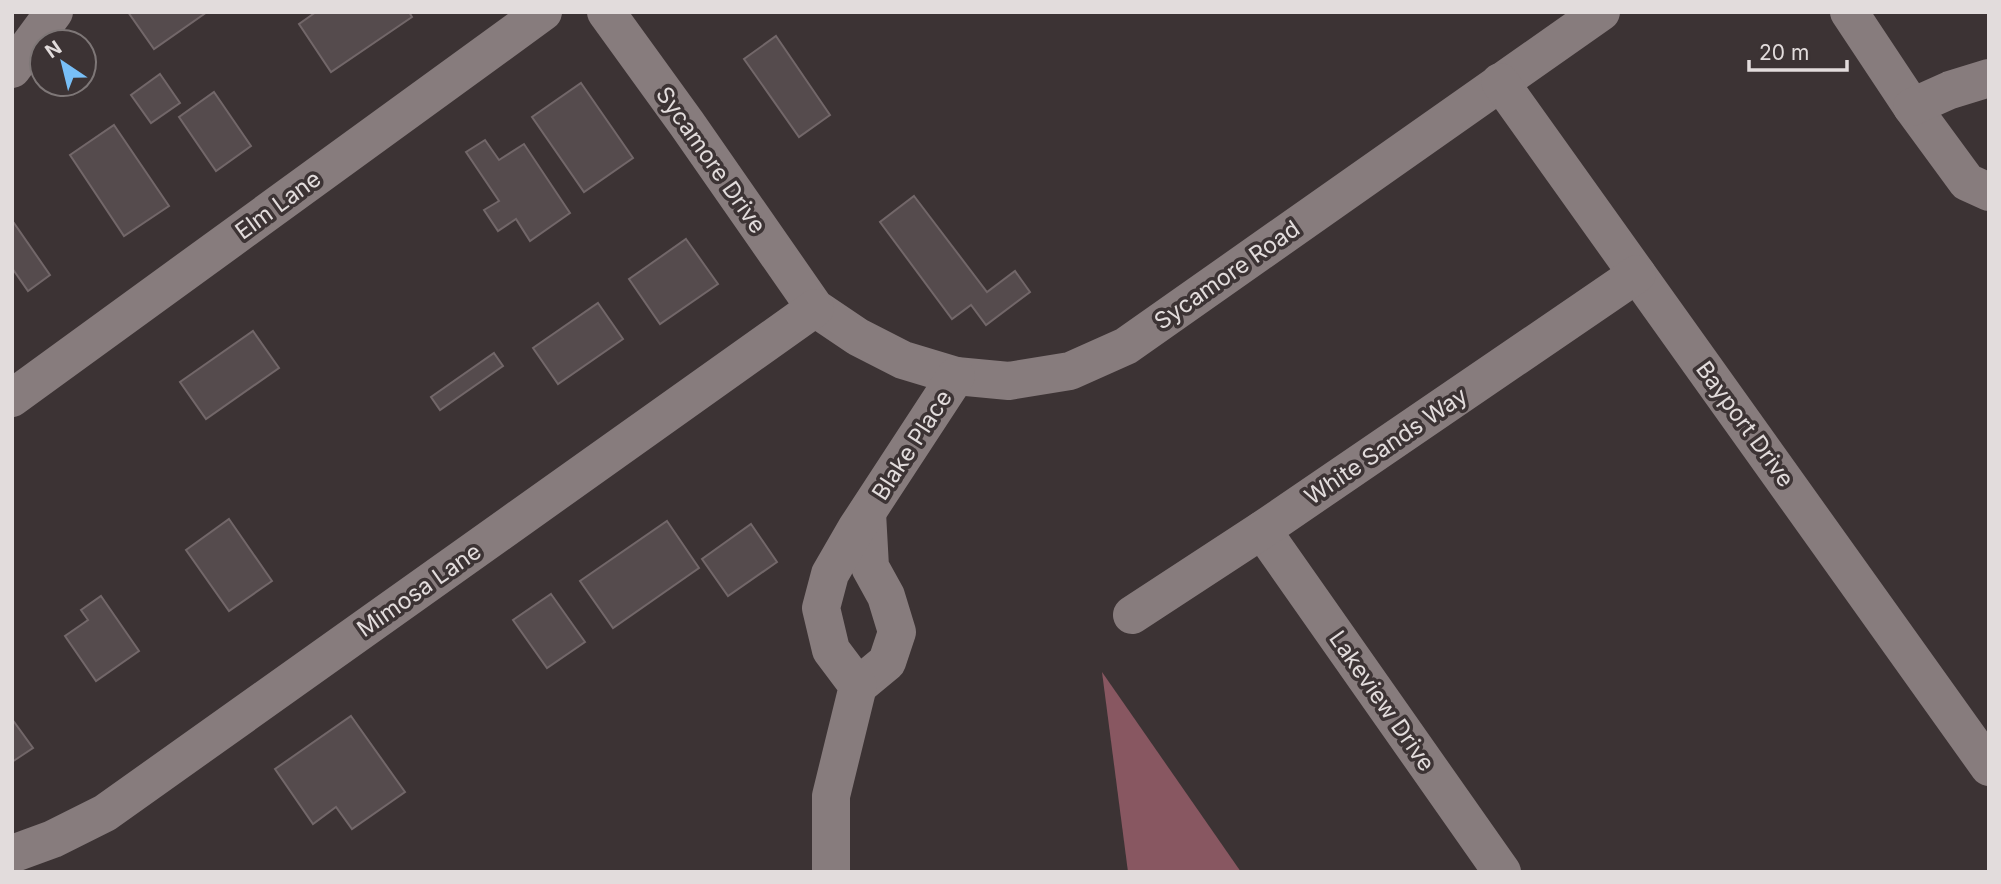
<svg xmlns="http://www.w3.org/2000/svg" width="2001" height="884" font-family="Inter,sans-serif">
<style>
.forest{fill:#885761}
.building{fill:#554b4d;stroke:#726769;stroke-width:2}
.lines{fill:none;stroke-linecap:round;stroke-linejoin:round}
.minor{stroke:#877c7d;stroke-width:38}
.labels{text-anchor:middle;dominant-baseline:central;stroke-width:7;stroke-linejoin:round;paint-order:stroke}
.street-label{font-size:23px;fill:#e2dcdc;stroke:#3c3334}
</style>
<rect width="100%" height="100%" fill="#3c3334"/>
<path class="forest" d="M1102 672 1241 872H1128Z"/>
<g class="building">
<path d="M128 12H207L154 49Z"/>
<path d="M316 12H409L412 17 331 72 299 24Z"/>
<path d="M776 36 830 115 799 137 744 59Z"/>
<path d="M160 74 180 103 151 123 131 95Z"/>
<path d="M581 83 633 158 584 192 532 117Z"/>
<path d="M214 92 251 146 216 171 179 117Z"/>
<path d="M114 125 169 206 124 236 70 155Z"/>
<path d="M485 140 499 160 524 144 570 213 530 241 516 219 498 231 484 210 499 201 466 152Z"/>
<path d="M914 196 987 292 1015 271 1030 292 986 325 971 305 952 319 880 222Z"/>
<path d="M14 223 50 275 28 291 12 268V224Z"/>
<path d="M686 239 718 284 660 324 629 279Z"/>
<path d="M598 303 623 339 558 384 533 348Z"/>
<path d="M253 331 279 368 206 419 180 382Z"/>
<path d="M494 353 503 366 440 410 431 397Z"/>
<path d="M229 519 272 581 229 611 186 550Z"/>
<path d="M667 521 699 568 613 628 580 581Z"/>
<path d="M751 524 777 562 728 596 702 559Z"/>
<path d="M551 594 585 642 547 668 513 620Z"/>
<path d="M101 596 139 651 96 681 65 636 88 620 81 610Z"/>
<path d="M351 716 405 792 352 829 336 807 313 824 275 769Z"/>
<path d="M12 719 33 748 12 762Z"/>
</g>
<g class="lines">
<g class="minor">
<path d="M606 12 687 124 815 308 858 337 903 360 956 376 1009 381 1070 371 1126 346 1601 12"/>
<path d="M1849 12 1912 107 1967 182 1989 192"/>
<path d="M12 69 54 12"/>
<path d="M1500 82 1989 767"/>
<path d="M1912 107 1950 90 1989 78"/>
<path d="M12 398 543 12"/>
<path d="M1262 530 1502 872"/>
<path d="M1132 615 1262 530 1637 274"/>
<path d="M858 686 887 662 897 632 886 596 870 567 867 513"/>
<path d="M12 854 53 839 105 813 815 308"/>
<path d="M831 872V796L858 686 831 650 821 608 830 574 856 529 956 376"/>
</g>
</g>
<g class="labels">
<g class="street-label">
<text transform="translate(711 160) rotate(55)">Sycamore Drive</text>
<text transform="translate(278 205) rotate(-36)">Elm Lane</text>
<text transform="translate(1227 275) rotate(-35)">Sycamore Road</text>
<text transform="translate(1745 424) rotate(54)">Bayport Drive</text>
<text transform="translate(912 445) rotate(-57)">Blake Place</text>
<text transform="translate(1386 446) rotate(-34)">White Sands Way</text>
<text transform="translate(419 590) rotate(-35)">Mimosa Lane</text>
<text transform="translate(1382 701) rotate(55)">Lakeview Drive</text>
</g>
</g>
<rect width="2001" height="884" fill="none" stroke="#e2dcdc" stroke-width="28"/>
<g transform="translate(63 63) rotate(325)"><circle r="33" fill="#3c3334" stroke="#7e7777" stroke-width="2"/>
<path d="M0-5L12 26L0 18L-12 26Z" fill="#78bff7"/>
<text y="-10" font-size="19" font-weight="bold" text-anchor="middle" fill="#e2dcdc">N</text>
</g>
<path d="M1749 60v10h98v-10" fill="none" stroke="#e2dcdc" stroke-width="3.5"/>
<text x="1759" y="60" font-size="21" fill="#e2dcdc" stroke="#3c3334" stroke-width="5" paint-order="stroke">20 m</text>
</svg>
